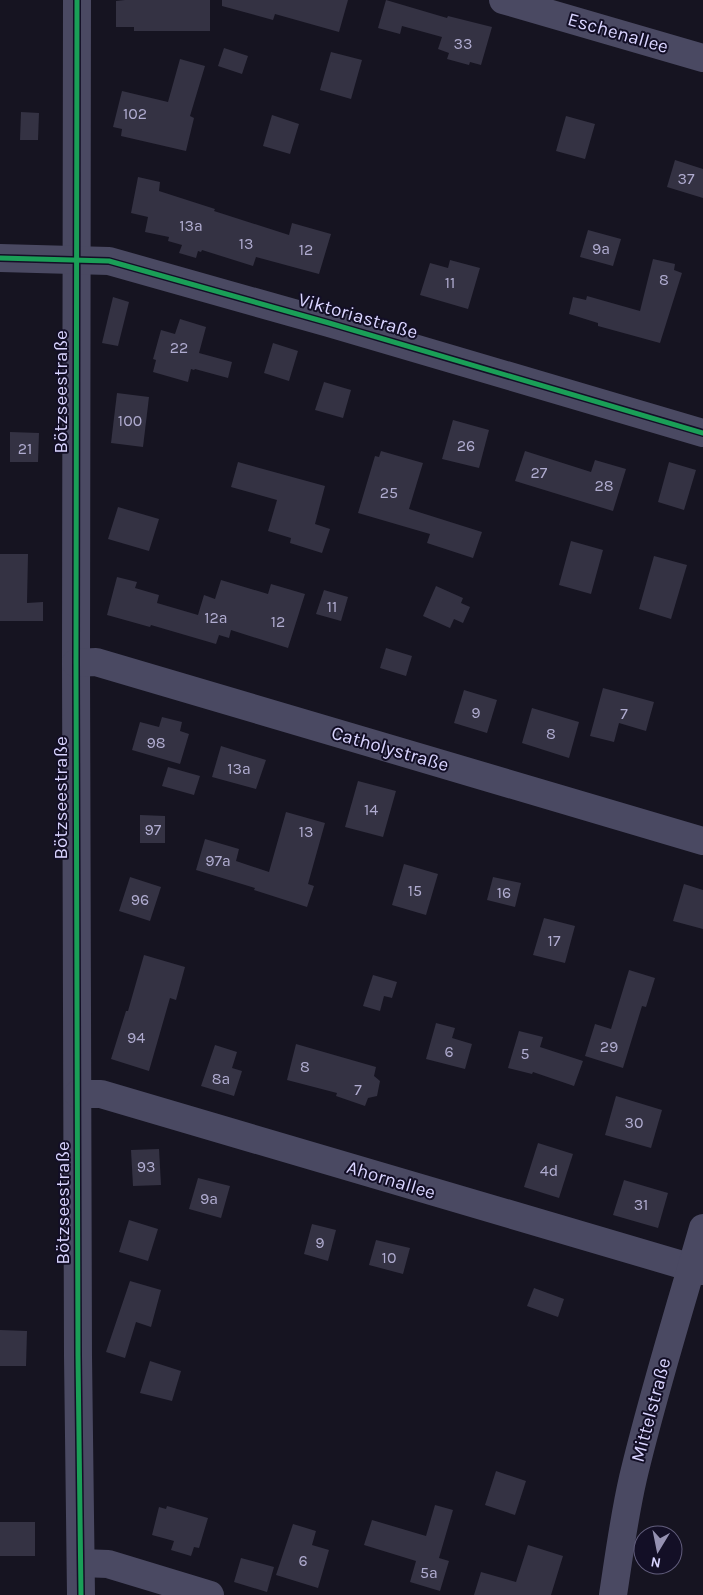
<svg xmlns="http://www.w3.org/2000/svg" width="703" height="1595" font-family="Karla,sans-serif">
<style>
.building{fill:#343243}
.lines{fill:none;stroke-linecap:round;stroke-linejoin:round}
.minor{stroke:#4a4962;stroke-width:28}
.cycleway-casing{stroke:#130f26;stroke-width:8}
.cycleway{stroke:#1a9f57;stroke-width:5}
.labels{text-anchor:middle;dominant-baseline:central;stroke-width:4;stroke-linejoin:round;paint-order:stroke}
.number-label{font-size:16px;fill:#b0acd0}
.street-label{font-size:19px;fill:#d9d4ff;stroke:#130f26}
</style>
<rect width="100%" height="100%" fill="#161421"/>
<g class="building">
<path d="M125 0H210V31H134V27H116V1Z"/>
<path d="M222 0H348L339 32 275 14 273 20 222 6Z"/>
<path d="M386 0 447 18 448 16 492 27 481 65 470 62 469 65 447 59 449 53 438 49 442 37 402 26 400 34 378 28Z"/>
<path d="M224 48 248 56 242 74 218 66Z"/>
<path d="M331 52 362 60 351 99 320 90Z"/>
<path d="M180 59 205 66 190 116 194 118 186 151 121 136 122 129 113 127 122 91 168 102Z"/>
<path d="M21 112 39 113 38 140H20Z"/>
<path d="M272 115 299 124 290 154 263 146Z"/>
<path d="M566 116 595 124 585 159 556 151Z"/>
<path d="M675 160 703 169V198L667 187Z"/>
<path d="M138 177 160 182 159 191 215 209 214 211 289 235 292 223 331 234 319 274 256 257 253 266 202 250 201 252 198 251 196 258 179 253 182 245 168 241 169 237 145 232 148 217 131 213Z"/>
<path d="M588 230 621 239 613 266 580 257Z"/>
<path d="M653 259 675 264 674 270 682 273 660 343 598 326V323L569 314 573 297 586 300 587 296 640 311Z"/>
<path d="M450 260 480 268 468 309 420 295 430 263 448 268Z"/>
<path d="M113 297 129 302 118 346 102 343Z"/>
<path d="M180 319 206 327 199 353 232 362 228 378 195 369 194 370 191 369 188 382 153 372 156 360 153 359 161 330 175 334Z"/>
<path d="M273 343 298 351 289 381 264 373Z"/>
<path d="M324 382 351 390 343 418 315 410Z"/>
<path d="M117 393 149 397 143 447 111 443Z"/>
<path d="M453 420 489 430 479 468 442 459Z"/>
<path d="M10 432 39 433 38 462H10Z"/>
<path d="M381 451 423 463 409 509 482 532 473 558 427 543 430 534 358 513 375 456 379 457Z"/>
<path d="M525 451 591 472 595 460 626 469 613 511 515 481Z"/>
<path d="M238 462 325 486 315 524 330 529 322 553 290 543 291 538 268 531 277 500 231 487Z"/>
<path d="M669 462 696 470 684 510 658 502Z"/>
<path d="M118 507 159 519 149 551 108 539Z"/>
<path d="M571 541 603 550 591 594 559 585Z"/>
<path d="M0 554H28L27 603 43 602V621H0Z"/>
<path d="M654 556 687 565 671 619 639 609Z"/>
<path d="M117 577 137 582 135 588 159 595 157 603 198 615 204 595 215 599 221 580 268 594 271 584 305 594 288 648 231 630 229 638 219 635 216 644 151 625 150 627 107 615Z"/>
<path d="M436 586 463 598 461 603 470 607 463 623 454 619 450 628 423 616Z"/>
<path d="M324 590 348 597 341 621 316 614Z"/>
<path d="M386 648 412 656 406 676 380 668Z"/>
<path d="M603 688 654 702 646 731 619 723 614 742 590 736Z"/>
<path d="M464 690 497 700 487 733 454 723Z"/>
<path d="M532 708 579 722 569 758 522 743Z"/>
<path d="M162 717 182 722 180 731 189 734 180 764 132 750 140 722 159 727Z"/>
<path d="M221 746 266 760 256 789 212 777Z"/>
<path d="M168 767 200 776 194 795 162 786Z"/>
<path d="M358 781 396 791 383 837 345 827Z"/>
<path d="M286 812 325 823 308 884 314 886 307 907 254 890 255 888 196 870 205 839 239 849 236 861 269 872Z"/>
<path d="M140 815 165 816V843H140Z"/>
<path d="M404 864 438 874 426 915 392 905Z"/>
<path d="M130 877 161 887 150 921 119 911Z"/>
<path d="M493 877 521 883 515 907 487 900Z"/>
<path d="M684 884 703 890V929L673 921Z"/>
<path d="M544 918 575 926 565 963 533 955Z"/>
<path d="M144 955 185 967 176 1000 170 998 149 1071 111 1059 126 1011H128Z"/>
<path d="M629 970 655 978 646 1007 642 1006 623 1068 585 1056 595 1024 611 1029Z"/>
<path d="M373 975 397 982 392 998 384 996 380 1011 363 1006Z"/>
<path d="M436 1023 455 1028 452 1038 472 1044 465 1069 426 1059Z"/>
<path d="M519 1031 543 1037 540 1047 583 1061 574 1086 533 1072 532 1074 508 1068Z"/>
<path d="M296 1044 376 1067 374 1076 380 1081 377 1096 368 1098 365 1106 336 1096 337 1093 287 1080Z"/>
<path d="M215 1045 237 1052 232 1068 242 1071 234 1096 201 1086Z"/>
<path d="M616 1096 662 1110 651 1148 605 1135Z"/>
<path d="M538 1143 573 1154 559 1198 524 1187Z"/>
<path d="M159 1149 161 1185 133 1186 131 1150Z"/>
<path d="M198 1178 230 1186 221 1218 189 1209Z"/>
<path d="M624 1180 668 1193 658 1228 613 1215Z"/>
<path d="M129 1220 158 1229 148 1261 119 1252Z"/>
<path d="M312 1224 336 1230 328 1261 304 1254Z"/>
<path d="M376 1240 410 1248 403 1274 369 1265Z"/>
<path d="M130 1281 161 1290 151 1327 136 1322 125 1358 106 1352Z"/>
<path d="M534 1288 564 1299 558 1317 527 1306Z"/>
<path d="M0 1330 27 1331 26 1366H0Z"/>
<path d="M150 1361 181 1371 172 1401 140 1393Z"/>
<path d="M496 1471 526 1481 515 1515 485 1505Z"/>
<path d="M435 1505 453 1510 439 1558 449 1561 440 1591 410 1582 416 1561 364 1545 372 1520 426 1536Z"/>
<path d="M167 1506 208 1518 199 1548 194 1547 191 1556 171 1550 174 1541 152 1535 159 1507 166 1509Z"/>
<rect x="0" y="1522" width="35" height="34"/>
<path d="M293 1524 316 1531 312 1545 329 1550 318 1588 276 1575Z"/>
<path d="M528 1545 563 1556 551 1595H474L481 1572 516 1582Z"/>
<path d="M241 1558 274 1567 267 1592 234 1582Z"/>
</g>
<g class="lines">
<g class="minor">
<path d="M77 0 76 663 78 1356 81 1595"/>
<path d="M503 0 703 58"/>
<path d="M0 258 109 261 329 323 703 433"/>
<path d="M76 663 96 662 703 841"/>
<path d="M78 1094H101L703 1271"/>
<path d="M81 1563 108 1564 210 1595"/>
<path d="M613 1595C619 1556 624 1517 633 1478 653 1394 679 1311 703 1228"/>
</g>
<g class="cycleway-casing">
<g id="cycleway">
<path d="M77 0 76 663 78 1356 81 1595"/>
<path d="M0 258 109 261 329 323 703 433"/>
</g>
</g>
<use href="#cycleway" class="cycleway"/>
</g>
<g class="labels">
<g class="number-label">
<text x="463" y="43">33</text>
<text x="135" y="113">102</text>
<text x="686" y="178">37</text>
<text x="191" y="225">13a</text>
<text x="246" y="243">13</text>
<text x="601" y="248">9a</text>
<text x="306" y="249">12</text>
<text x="664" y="279">8</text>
<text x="450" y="282">11</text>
<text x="179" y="347">22</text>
<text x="130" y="420">100</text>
<text x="466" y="445">26</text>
<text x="25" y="448">21</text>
<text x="539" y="472">27</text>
<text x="604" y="485">28</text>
<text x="389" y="492">25</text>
<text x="332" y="606">11</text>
<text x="216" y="617">12a</text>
<text x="278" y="621">12</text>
<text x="476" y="712">9</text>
<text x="624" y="713">7</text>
<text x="551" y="733">8</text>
<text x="156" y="742">98</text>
<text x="239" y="768">13a</text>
<text x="371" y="809">14</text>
<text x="153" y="829">97</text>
<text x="306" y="831">13</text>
<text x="218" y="860">97a</text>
<text x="415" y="890">15</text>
<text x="504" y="892">16</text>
<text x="140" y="899">96</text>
<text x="554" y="940">17</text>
<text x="136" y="1037">94</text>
<text x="609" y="1046">29</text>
<text x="449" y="1051">6</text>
<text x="525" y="1053">5</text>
<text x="305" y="1066">8</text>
<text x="221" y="1078">8a</text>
<text x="358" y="1089">7</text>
<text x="634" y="1122">30</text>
<text x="146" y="1166">93</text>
<text x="549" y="1170">4d</text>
<text x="209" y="1198">9a</text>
<text x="641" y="1204">31</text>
<text x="320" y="1242">9</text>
<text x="389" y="1257">10</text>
<text x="303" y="1560">6</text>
<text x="429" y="1572">5a</text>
</g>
<g class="street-label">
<text transform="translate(618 33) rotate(16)">Eschenallee</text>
<text transform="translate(358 316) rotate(16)">Viktoriastraße</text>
<text transform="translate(61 392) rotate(-90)">Bötzseestraße</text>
<text transform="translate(390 749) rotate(16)">Catholystraße</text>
<text transform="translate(61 798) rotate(-90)">Bötzseestraße</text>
<text transform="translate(391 1180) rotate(17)">Ahornallee</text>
<text transform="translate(63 1203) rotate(-90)">Bötzseestraße</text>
<text transform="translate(651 1410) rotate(-75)">Mittelstraße</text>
</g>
</g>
<g transform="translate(658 1550) rotate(190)"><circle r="24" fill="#130f26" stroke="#625e7d"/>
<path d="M0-4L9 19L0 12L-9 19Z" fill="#9591b1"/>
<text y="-8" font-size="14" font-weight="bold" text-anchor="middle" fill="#d9d4ff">N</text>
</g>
</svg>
